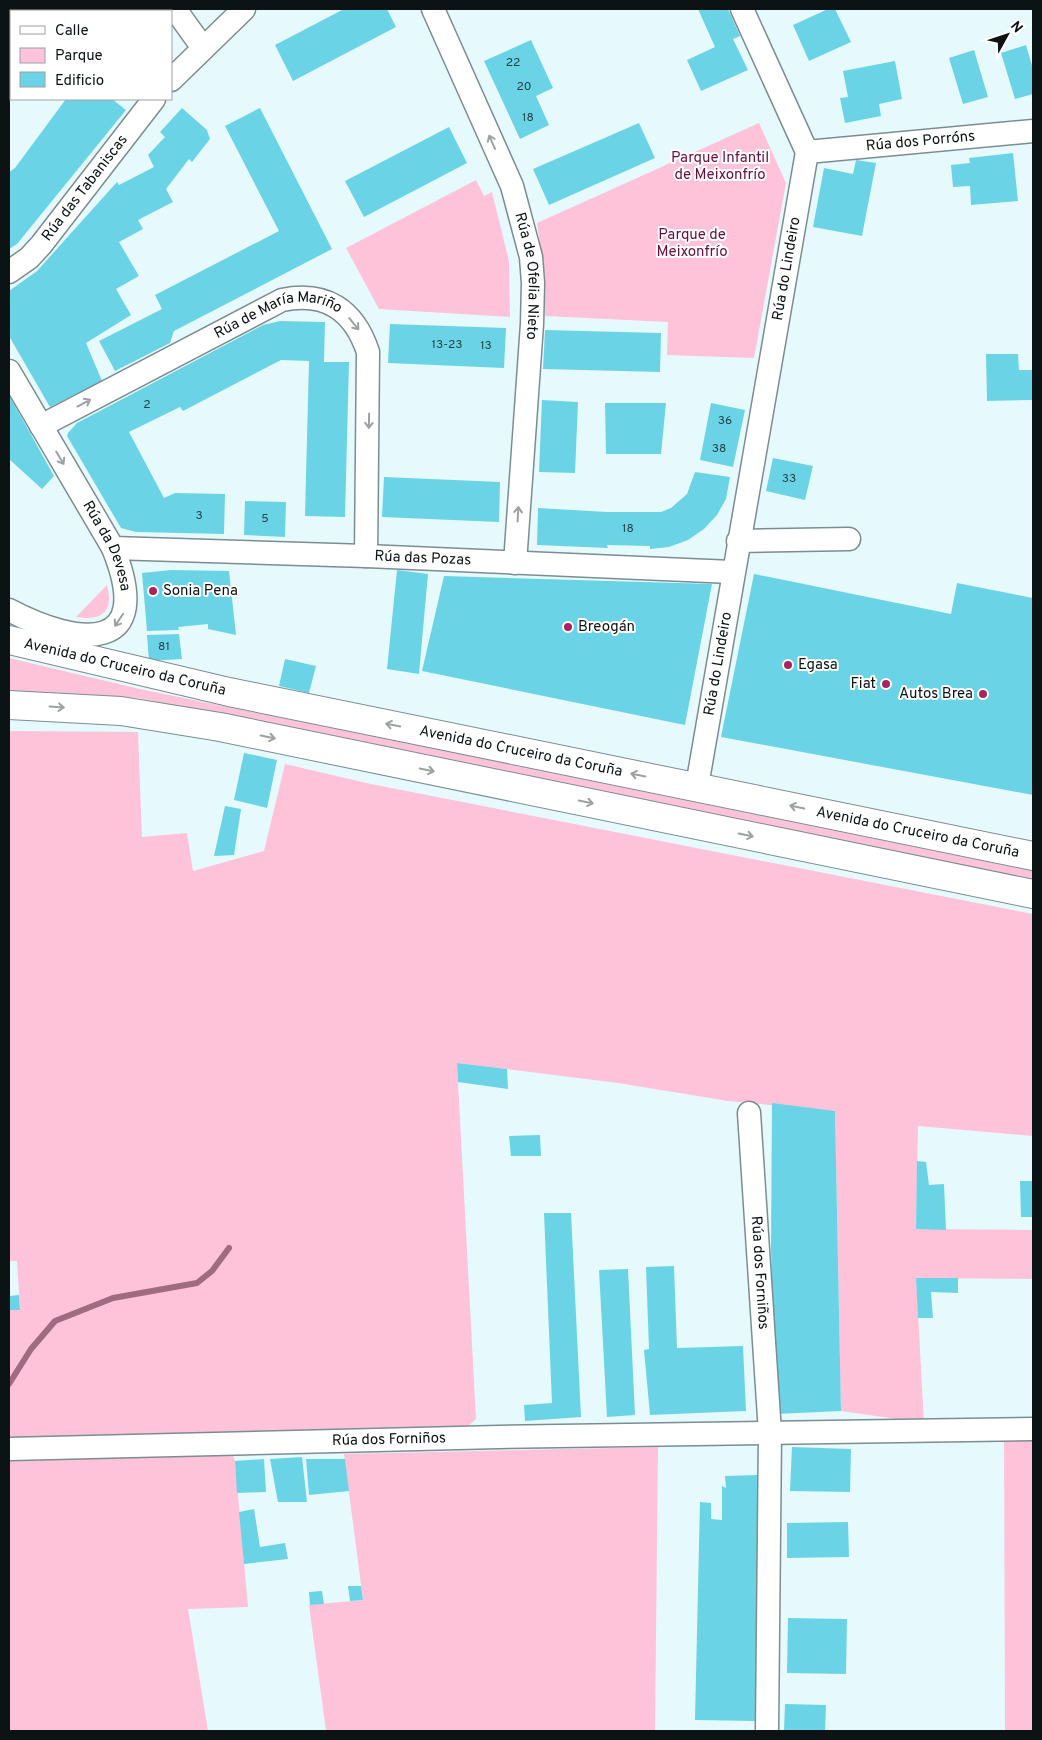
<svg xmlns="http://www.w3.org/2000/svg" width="1042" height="1740" font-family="Overpass,sans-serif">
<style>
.green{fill:#fec3d8}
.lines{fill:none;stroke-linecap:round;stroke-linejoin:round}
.stream{stroke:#9f6b7f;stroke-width:6}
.building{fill:#6bd3e6}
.minor-casing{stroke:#7b8d90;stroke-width:25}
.primary-casing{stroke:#7b8d90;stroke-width:30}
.minor{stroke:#fff;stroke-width:22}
.primary{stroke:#fff;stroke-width:28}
.oneway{stroke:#9ea1a1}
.poi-dot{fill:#aa2166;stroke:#fff;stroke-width:2}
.labels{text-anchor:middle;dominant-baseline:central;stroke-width:4;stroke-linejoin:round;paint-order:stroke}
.number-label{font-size:12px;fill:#244348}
.street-label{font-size:15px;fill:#0c1314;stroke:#fff}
.park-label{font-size:15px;fill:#6a0e3d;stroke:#fff}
.poi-label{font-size:15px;fill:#0c1314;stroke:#fff;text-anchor:start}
</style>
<rect width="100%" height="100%" fill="#e6fafe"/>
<g class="green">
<path d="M759 123 786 183 754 358 667 355 668 322 545 316V277L537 223Z"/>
<path d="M476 180 484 196 492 192 509 261 510 317 379 309 346 248Z"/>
<path d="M107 585C114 612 102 621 76 617Z"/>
<path d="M9 658 140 689 1033 871V880L138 698 9 691Z"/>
<path d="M9 731 138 732 142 837 187 833 193 871 264 851 285 764 371 784 1033 914V1136L918 1126 916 1229 1033 1230V1279L916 1278 924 1423 841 1411 835 1111 728 1101 618 1083 457 1063 476 1419 465 1429 9 1439V1310L20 1309 17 1261H9Z"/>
<path d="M1033 1437V1731H1005L1004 1438Z"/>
<path d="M658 1447 655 1731H326L309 1605 363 1600 344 1454Z"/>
<path d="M232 1453 235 1461 248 1607 188 1609 208 1731H9V1459Z"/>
</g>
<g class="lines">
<path class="stream" d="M9 1384 31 1349 55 1321 113 1298 197 1283 212 1271 229 1248"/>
</g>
<g class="building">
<path d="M344 9H387L396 27 293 81 275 45Z"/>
<path d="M698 9H728L740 36 733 39 748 70 701 91 687 60 715 47Z"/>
<path d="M828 9H835L851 42 809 61 793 25Z"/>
<path d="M531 40 553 88 536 96 549 125 520 139 484 61Z"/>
<path d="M1026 45 1033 69V94L1015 99 1001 53Z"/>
<path d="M974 50 988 97 963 104 949 58Z"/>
<path d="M895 61 902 99 879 104 881 116 845 123 840 98 848 97 843 71Z"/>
<path d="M66 99H112L126 110 17 244 9 249V172L15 168Z"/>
<path d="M182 108 207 130 210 139 192 162 189 159 166 189 173 202 138 220 143 229 119 242 139 276 116 289 131 315 86 343 102 381 50 407 9 336V291L37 271 117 182 119 185 154 167 148 155 165 137 160 132Z"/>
<path d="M260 108 332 249 174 331 170 343 115 371 99 341 162 309 155 295 279 231 225 126Z"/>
<path d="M639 123 655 158 549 205 533 169Z"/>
<path d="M449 127 467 163 364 217 345 181Z"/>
<path d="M1013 153 1018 201 971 205 970 186 953 187 951 165 970 163 969 158Z"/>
<path d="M856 160 876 163 862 236 813 227 824 168 853 174Z"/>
<path d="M280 321 325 322 324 362H349L345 517 305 516 309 361 281 360 183 411 180 407 129 432 164 498 175 493 225 494 224 534 136 532 121 528 67 436 68 433 77 423 263 325Z"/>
<path d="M390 324 506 328 504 368 388 363Z"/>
<path d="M545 330 661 333 660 372 543 369Z"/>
<path d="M986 354H1018L1019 370H1032L1033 400 987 401Z"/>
<path d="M9 395 54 476 42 489 9 459Z"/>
<path d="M542 400 578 402 575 473 539 472Z"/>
<path d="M605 403H666L661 454H606Z"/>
<path d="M711 403 745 410 733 467 700 460Z"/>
<path d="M773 458 813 466 805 500 766 491Z"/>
<path d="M695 472 730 477 726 499 717 515 704 529 688 540 669 547 650 549V546L607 545 608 548 537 545 538 508 607 512H661L671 508 687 494Z"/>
<path d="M384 477 500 482 499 522 382 517Z"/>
<path d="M245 501 286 502 285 537 244 535Z"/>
<path d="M171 570 229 571 236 635 208 629V624L178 627 179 630 147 631 142 573Z"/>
<path d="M397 570 428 574 419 674 387 669Z"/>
<path d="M754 574 951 614 957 583 1033 598V795L721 737Z"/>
<path d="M444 576 712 584 685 725 422 671Z"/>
<path d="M179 634 182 659 149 661 147 635Z"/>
<path d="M285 659 316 666 309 693 279 686Z"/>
<path d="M244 753 277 760 267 808 234 800Z"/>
<path d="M225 806 241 809 234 855 214 856Z"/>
<path d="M457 1063 507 1069 508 1089 458 1082Z"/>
<path d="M772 1103 835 1111 841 1411 776 1414 771 1248Z"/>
<path d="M540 1135 541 1156H511L509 1136Z"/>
<path d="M917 1161 926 1162 929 1185 944 1184 946 1230 916 1229Z"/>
<path d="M1020 1181H1033V1217H1021Z"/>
<path d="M544 1213H571L581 1417 525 1421 524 1405 552 1403Z"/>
<path d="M674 1266 677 1348 743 1346 746 1411 650 1415 644 1350 649 1349 646 1267Z"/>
<path d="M628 1269 635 1415 607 1417 599 1270Z"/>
<path d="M916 1278H958V1293L931 1292 933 1318H918Z"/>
<path d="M19 1295 20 1310H9V1296Z"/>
<path d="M792 1447 851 1449 850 1492 790 1491Z"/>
<path d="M302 1457 307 1502H278L270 1459Z"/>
<path d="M264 1459 266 1492 237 1493 235 1461Z"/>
<path d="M306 1459H345L349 1491 309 1495Z"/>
<path d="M757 1475 758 1488H760L755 1721 695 1720 700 1502 711 1503V1519L722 1520V1486L726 1488 725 1476Z"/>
<path d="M254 1509 260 1547 285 1543 288 1559 244 1564 239 1512Z"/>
<path d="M848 1522 849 1557 787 1558V1523Z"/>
<path d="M348 1586H361L363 1600 350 1601Z"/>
<path d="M322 1591 324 1604 310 1605 309 1592Z"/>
<path d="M788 1618 847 1619 846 1674 787 1673Z"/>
<path d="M785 1704 826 1705 825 1731H784Z"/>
</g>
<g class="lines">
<g class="minor-casing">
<g id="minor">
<path d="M175 9 203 48"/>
<path id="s1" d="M433 9 512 186 531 257 533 283 532 324 515 563"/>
<path d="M171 80 244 9"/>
<path id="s2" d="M807 152 1033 131"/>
<path id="s3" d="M9 272 29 258 41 245 154 99"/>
<path id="s4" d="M9 371 113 548C156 654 79 647 9 610"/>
<path id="s5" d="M41 426 282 300C326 291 354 310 368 352L366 556"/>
<path d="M738 541 849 539"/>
<path id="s6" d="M113 548 366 556 732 572"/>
<path id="s7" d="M697 786 807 152 742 9"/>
<path id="s8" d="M749 1113 770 1433 767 1731"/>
<path id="s9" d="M9 1449 499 1437 1033 1429"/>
</g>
</g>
<g class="primary-casing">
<g id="primary">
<path id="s10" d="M9 640 229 692 1033 856"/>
<path d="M9 705 121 711 220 727 1033 894"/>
</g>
</g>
<use href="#minor" class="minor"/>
<use href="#primary" class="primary"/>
</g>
<defs><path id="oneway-shaft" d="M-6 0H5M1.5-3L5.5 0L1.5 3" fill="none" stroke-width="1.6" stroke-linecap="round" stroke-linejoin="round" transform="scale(1.25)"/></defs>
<g class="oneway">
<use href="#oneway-shaft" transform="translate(492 142) rotate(-114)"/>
<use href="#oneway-shaft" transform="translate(354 324) rotate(51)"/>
<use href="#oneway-shaft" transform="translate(84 403) rotate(-28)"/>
<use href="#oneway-shaft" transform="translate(369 421) rotate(91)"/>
<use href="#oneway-shaft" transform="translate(60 458) rotate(59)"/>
<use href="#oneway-shaft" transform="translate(518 514) rotate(-87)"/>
<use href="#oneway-shaft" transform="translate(119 620) rotate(124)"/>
<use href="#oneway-shaft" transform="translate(57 707) rotate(4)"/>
<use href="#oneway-shaft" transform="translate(393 725) rotate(-169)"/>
<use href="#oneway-shaft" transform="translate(268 737) rotate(12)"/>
<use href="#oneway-shaft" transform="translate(427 770) rotate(12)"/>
<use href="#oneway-shaft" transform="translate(638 775) rotate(-169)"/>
<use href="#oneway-shaft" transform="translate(586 802) rotate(12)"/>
<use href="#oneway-shaft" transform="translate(797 807) rotate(-168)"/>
<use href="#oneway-shaft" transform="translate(746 835) rotate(12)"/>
</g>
<g class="poi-dot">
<circle cx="153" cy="591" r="5"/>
<circle cx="568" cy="627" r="5"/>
<circle cx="788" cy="665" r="5"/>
<circle cx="886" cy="684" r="5"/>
<circle cx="983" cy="694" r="5"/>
</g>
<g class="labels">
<g class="number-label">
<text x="513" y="63">22</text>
<text x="524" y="87">20</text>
<text x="528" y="118">18</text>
<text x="447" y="345">13-23</text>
<text x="486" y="346">13</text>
<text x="147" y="405">2</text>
<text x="725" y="421">36</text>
<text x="719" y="449">38</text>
<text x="789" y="479">33</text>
<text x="199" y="516">3</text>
<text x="265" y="519">5</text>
<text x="628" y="529">18</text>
<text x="164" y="647">81</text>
</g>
<g class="street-label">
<text stroke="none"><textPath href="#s2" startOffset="114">Rúa dos Porróns</textPath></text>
<text stroke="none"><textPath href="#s3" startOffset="114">Rúa das Tabaniscas</textPath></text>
<text stroke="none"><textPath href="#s7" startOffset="525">Rúa do Lindeiro</textPath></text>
<text stroke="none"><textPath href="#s1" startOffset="286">Rúa de Ofelia Nieto</textPath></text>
<text stroke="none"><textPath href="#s5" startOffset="265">Rúa de María Mariño</textPath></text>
<text stroke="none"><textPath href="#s4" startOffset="201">Rúa da Devesa</textPath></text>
<text stroke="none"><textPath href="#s6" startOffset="310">Rúa das Pozas</textPath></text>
<text stroke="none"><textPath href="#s7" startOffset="124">Rúa do Lindeiro</textPath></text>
<text stroke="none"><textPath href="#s10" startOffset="119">Avenida do Cruceiro da Coruña</textPath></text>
<text stroke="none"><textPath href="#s10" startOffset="524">Avenida do Cruceiro da Coruña</textPath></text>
<text stroke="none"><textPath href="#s10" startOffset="929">Avenida do Cruceiro da Coruña</textPath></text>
<text stroke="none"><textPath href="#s8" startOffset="160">Rúa dos Forniños</textPath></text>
<text stroke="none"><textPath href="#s9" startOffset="380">Rúa dos Forniños</textPath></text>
</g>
<g class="park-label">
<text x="720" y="158">Parque Infantil<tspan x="720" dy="17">de Meixonfrío</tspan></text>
<text x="692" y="235">Parque de<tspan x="692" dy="17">Meixonfrío</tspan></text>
</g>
<g class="poi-label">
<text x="163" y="591">Sonia Pena</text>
<text x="578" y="627">Breogán</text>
<text x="798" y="665">Egasa</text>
<text x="876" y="684" text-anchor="end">Fiat</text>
<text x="973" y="694" text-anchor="end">Autos Brea</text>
</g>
</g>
<rect width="1042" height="1740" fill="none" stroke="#0c1314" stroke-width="20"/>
<rect x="10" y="10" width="162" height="90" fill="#ffffff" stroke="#9ea1a1"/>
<rect x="20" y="26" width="25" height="8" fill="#ffffff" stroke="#9ea1a1"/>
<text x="55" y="35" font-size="15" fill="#0c1314">Calle</text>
<rect x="20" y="48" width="25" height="15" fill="#fec3d8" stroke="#9ea1a1"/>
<text x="55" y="60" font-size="15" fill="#0c1314">Parque</text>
<rect x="20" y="72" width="25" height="15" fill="#6bd3e6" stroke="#9ea1a1"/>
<text x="55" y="85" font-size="15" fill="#0c1314">Edificio</text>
<g transform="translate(1007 35) rotate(50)" stroke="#ffffff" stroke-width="4" paint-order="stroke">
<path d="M0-4L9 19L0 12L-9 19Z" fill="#0c1314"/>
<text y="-8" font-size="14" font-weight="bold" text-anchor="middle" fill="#0c1314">N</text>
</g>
</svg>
